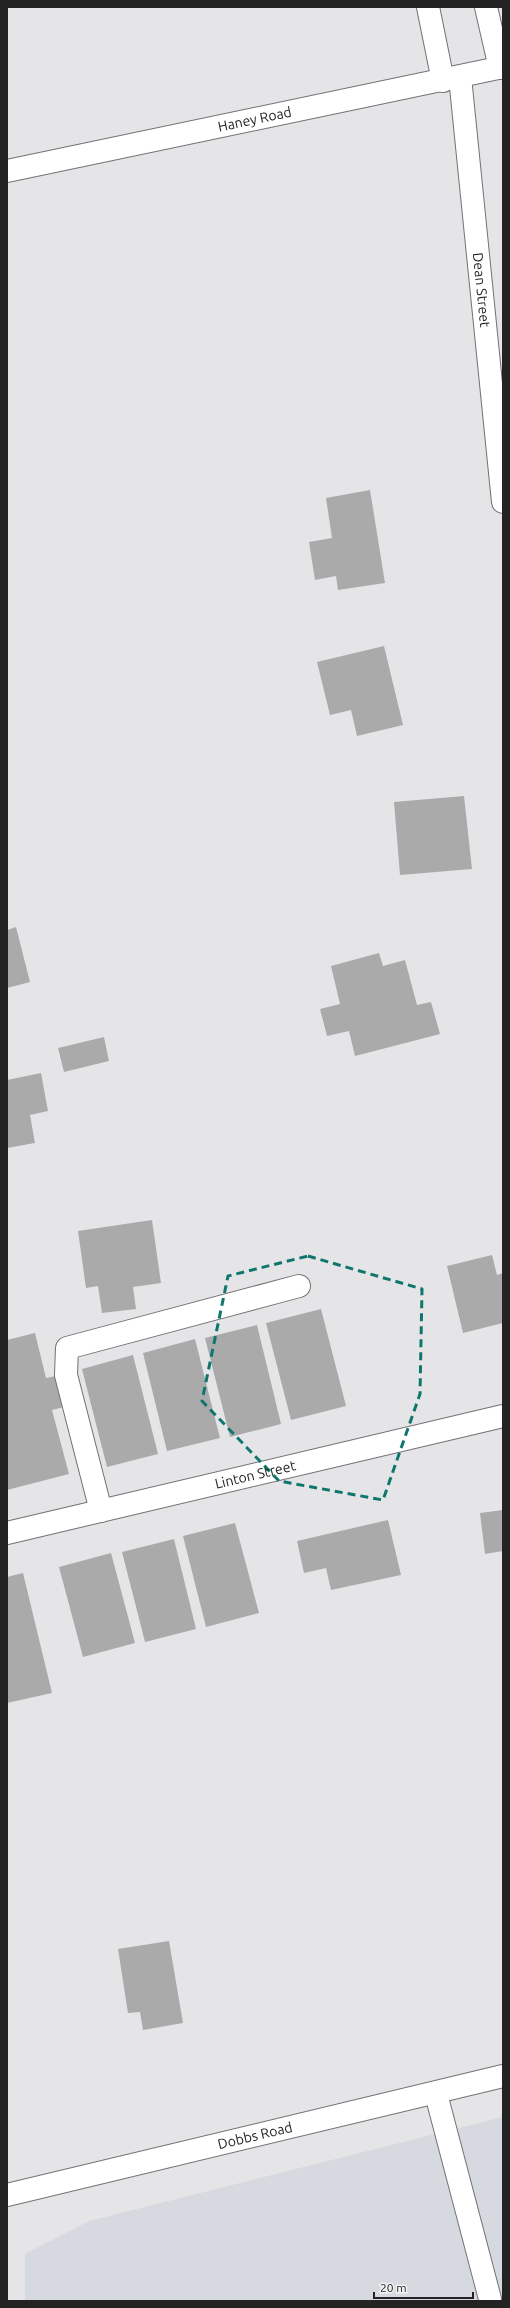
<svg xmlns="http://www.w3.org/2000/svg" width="510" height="2308" font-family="Ubuntu,sans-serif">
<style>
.built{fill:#d7d9e1}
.building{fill:#abaaab}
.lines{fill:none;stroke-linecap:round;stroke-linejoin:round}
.minor-casing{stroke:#727274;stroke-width:24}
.minor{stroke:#fff;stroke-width:22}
.marked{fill:none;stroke:#0f766e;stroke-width:3;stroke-dasharray:8 5;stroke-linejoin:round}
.labels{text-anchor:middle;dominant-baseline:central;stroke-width:3.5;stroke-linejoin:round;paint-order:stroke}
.street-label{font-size:14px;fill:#232323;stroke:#f2f2f4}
</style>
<rect width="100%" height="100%" fill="#e5e5e7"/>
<path class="built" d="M503 2117V2301H25V2254L89 2221Z"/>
<g class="building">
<path d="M370 490 385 583 338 590 336 576 315 580 309 542 332 538 326 498Z"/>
<path d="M384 646 403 725 357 736 351 710 330 715 317 662Z"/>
<path d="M464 796 472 869 400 875 394 802Z"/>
<path d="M16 927 30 982 7 988V930Z"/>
<path d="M379 953 383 966 405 960 417 1005 431 1002 440 1034 355 1056 349 1031 327 1036 320 1009 340 1004 331 966Z"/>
<path d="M104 1037 109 1061 64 1072 58 1048Z"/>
<path d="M41 1073 48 1111 30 1115 35 1143 7 1148V1080Z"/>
<path d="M152 1220 161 1283 133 1287 136 1309 102 1313 98 1286 86 1288 78 1231Z"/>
<path d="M492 1255 497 1275 503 1273V1323L463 1333 447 1266Z"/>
<path d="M321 1309 346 1406 291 1420 266 1323Z"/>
<path d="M257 1325 281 1424 230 1437 205 1338Z"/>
<path d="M35 1333 46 1378 56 1376 64 1407 52 1410 69 1474 7 1490V1340Z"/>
<path d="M195 1339 220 1438 167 1451 143 1353Z"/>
<path d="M133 1355 158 1454 107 1467 82 1369Z"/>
<path d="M503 1510V1551L485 1554 480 1513Z"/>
<path d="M388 1520 401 1575 331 1590 326 1568 304 1573 297 1541Z"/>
<path d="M235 1523 259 1613 206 1627 183 1536Z"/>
<path d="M174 1539 196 1629 145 1642 122 1552Z"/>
<path d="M111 1553 135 1643 83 1657 59 1567Z"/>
<path d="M23 1573 52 1693 7 1703V1577Z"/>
<path d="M169 1941 183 2023 143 2030 140 2012 128 2013 118 1949Z"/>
</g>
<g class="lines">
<g class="minor-casing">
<g id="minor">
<path d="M428 7 443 81"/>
<path d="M486 7 500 68"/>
<path id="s1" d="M460 77 503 502"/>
<path id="s2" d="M7 171 503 67"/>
<path d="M101 1511 66 1375 67 1348 299 1286"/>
<path id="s3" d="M7 1533 503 1416"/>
<path d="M436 2094 490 2299"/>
<path id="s4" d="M7 2195 503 2076"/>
</g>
</g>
<use href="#minor" class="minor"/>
</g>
<path class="marked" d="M308 1256 422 1289 420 1394 383 1500 279 1481 202 1401 228 1276Z"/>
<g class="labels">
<g class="street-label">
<text stroke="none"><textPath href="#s2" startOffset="253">Haney Road</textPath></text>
<text stroke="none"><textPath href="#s1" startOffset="214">Dean Street</textPath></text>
<text stroke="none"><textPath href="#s3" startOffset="255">Linton Street</textPath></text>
<text stroke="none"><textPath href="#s4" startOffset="255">Dobbs Road</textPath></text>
</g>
</g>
<rect width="510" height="2308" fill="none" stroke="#232323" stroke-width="16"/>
<path d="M374 2292v6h99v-6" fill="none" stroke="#232323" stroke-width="2"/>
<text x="380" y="2292" font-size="12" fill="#232323" stroke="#f2f2f4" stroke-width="3" paint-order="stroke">20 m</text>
</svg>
